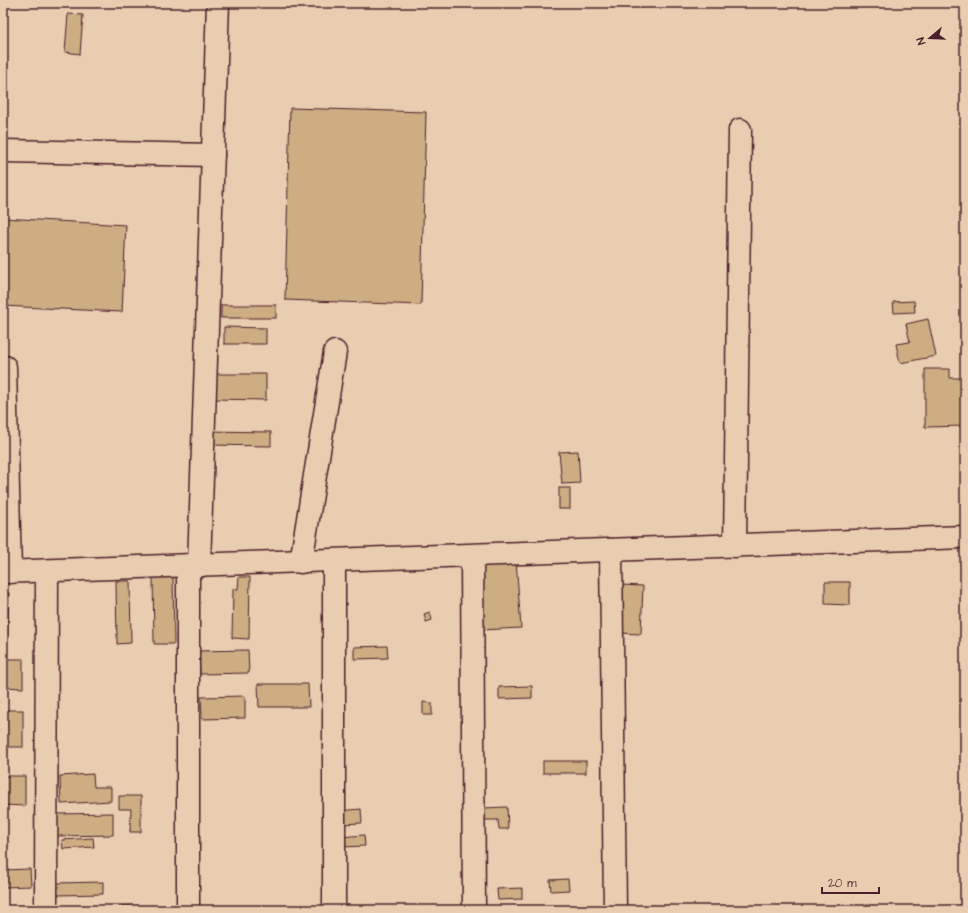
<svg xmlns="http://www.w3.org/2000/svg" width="968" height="913" font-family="'Architects Daughter',sans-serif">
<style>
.building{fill:#ccae82;stroke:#4a1f2b}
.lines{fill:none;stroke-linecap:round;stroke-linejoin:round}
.minor-casing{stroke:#4a1f2b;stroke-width:25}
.minor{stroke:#e9cdb0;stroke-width:22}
</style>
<rect width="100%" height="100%" fill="#e9cdb0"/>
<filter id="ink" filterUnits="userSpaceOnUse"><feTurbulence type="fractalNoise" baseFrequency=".025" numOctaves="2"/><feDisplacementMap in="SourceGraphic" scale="8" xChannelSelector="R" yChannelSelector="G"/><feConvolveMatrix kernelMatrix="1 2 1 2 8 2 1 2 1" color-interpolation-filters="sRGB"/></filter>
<g filter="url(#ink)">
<g class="building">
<path d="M68 14 83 15 80 54 65 52Z"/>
<path d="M290 108 426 112 421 305 285 300Z"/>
<path d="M3 218 126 225 122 312 3 306Z"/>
<path d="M914 301 915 312 894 313 893 302Z"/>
<rect x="221" y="305" width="55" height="13"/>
<path d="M928 319 936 356 900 363 896 344 910 342 906 324Z"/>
<path d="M224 327 266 328V344H224Z"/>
<path d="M925 369H950V378H965V426L925 427Z"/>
<path d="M212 374H266V400L211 399Z"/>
<path d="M207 431 271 432V446L207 445Z"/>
<path d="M578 451 580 483 562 484 559 452Z"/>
<rect x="559" y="488" width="11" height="21"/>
<path d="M516 560 521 628 481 630 477 562Z"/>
<path d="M153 576H173L174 644H154Z"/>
<path d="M239 577H250L249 639 232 638 233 589H238Z"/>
<path d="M116 581H130L131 643 117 644Z"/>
<path d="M825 582H850V605L825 604Z"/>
<path d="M620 585 643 586 641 634 618 633Z"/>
<path d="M3 593H9L7 649H3Z"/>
<path d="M430 612 432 620 426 622 424 614Z"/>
<path d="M387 646 388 658 354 659V647Z"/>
<path d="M248 650 249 673 200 674 199 651Z"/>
<path d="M3 659H23V688L3 687Z"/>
<path d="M258 684H308L309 707H259Z"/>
<path d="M532 686V698L499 699V687Z"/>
<path d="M245 696V718L202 719 201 697Z"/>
<path d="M423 702 432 703V715H423Z"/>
<rect x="3" y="710" width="20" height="37"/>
<rect x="543" y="761" width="43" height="12"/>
<path d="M93 774 94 787H111V801L61 804 60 776Z"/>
<path d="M3 776H25V806L3 805Z"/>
<path d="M119 796H141V832H130L131 809H119Z"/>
<path d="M507 807 508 829H499L498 820H484L483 808Z"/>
<path d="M361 809 362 823 339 824 338 811Z"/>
<path d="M113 813V835L57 836V814Z"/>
<path d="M364 835 365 846 340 847V837Z"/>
<path d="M93 838 94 847 63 849 62 840Z"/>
<path d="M30 869 31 886 3 887V870Z"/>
<path d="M568 879 569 890 551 891 550 880Z"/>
<path d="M103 882V894L56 895V883Z"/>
<path d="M522 888V899L498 900 497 889Z"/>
<rect x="119" y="906" width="51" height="4"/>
</g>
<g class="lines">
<g class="minor-casing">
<g id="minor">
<path d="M3 151 213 155"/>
<path d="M5 367 10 572"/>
<path d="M735 546 740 130"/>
<path d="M611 550 615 910"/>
<path d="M472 556 474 910"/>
<path d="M301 562 335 352"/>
<path d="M199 566 218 3"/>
<path d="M3 572 965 537"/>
<path d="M46 910 47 571"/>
<path d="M188 910V566"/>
<path d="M334 910V561"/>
</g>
</g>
<use href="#minor" class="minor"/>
</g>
</g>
<rect width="968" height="913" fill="none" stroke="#e9cdb0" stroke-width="16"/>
<rect x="8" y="8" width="952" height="897" fill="none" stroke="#4a1f2b" stroke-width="1.5" filter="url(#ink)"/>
<g transform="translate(930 38) rotate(251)" stroke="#e9cdb0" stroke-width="3" paint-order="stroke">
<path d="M0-3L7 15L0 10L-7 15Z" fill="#4a1f2b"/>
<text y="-6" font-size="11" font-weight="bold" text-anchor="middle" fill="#4a1f2b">N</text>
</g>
<path d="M822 887v6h57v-6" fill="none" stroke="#4a1f2b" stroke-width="2"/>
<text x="828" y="887" font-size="12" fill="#4a1f2b" stroke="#e9cdb0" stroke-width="3" paint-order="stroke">20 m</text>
</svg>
